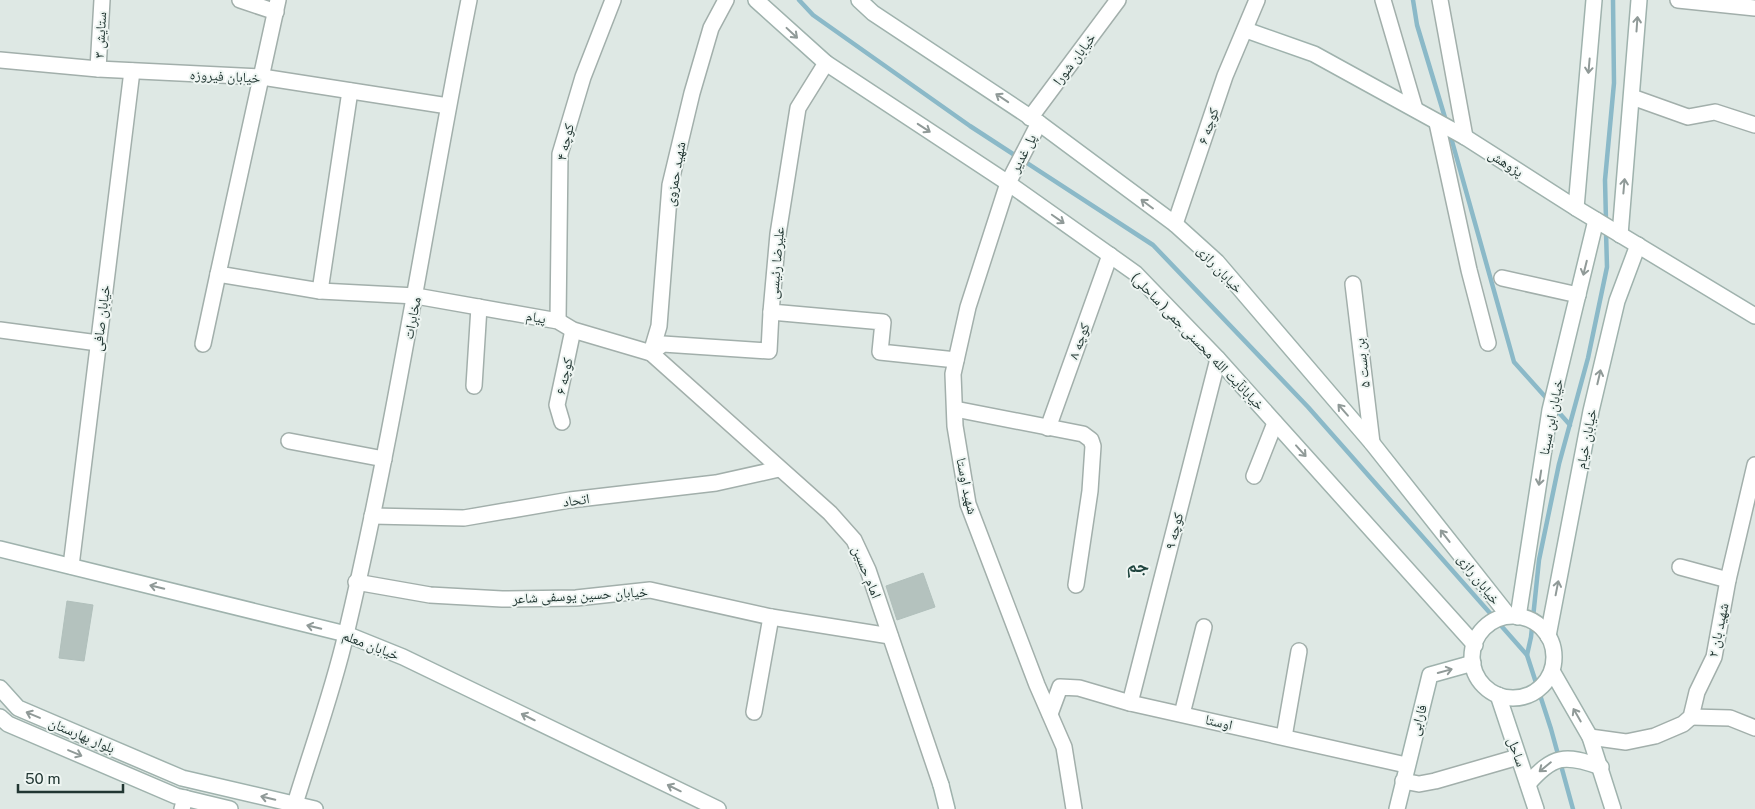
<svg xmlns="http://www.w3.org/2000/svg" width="1755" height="809" font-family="'Public Sans','Noto Naskh Arabic',sans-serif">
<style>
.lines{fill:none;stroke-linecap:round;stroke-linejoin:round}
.stream{stroke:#8bb9c8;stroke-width:4.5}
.building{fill:#b4c2be;stroke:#b1c0bc}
.street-casing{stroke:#a2afab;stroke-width:18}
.secondary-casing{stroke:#9fb2ad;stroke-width:18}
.street{stroke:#fff;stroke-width:15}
.secondary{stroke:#fff;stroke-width:15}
.oneway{stroke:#909a98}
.labels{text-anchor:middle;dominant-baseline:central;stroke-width:4;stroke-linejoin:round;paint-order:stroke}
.street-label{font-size:14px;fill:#213632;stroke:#eef5f2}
.district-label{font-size:19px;font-weight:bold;fill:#20453f;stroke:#eef5f2}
</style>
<rect width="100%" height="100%" fill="#dee8e4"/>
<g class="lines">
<g class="stream">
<path d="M799 0 813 15 970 126 1153 245 1308 407 1527 655 1551 729 1573 809"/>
<path d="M1413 0 1417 25 1446 121"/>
<path d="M1450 134 1514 362 1549 401"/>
<path d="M1606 221 1605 180 1614 83 1613 0"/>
<path d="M1554 407 1570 425"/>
<path d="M1527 655 1531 637 1539 560 1559 464 1588 358 1607 267 1606 231"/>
</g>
</g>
<g class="building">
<path d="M923 573 935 607 897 620 886 586Z"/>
<path d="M67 601 93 605 84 661 59 658Z"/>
</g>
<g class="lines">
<g class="street-casing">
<g id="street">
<path d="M240 0 276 12"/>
<path d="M278 0 218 274 320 291 416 296 558 321 573 330 651 353 830 513 854 540 868 570 941 785"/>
<path d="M1383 0 1415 109"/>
<path d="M1440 0 1465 137"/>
<path d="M1678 0 1755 8"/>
<path d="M0 60 98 69 262 77 448 106"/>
<path d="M826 63 798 108 778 234 771 312 883 322 880 352 956 360"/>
<path d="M98 69 102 0"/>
<path d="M1632 97 1688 117 1715 112 1755 125"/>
<path d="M1030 118 1118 0"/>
<path d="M1039 123 1008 183 968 307 953 374 955 426 968 504 1037 685 1064 747 1074 809"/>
<path d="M1437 123 1469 270 1488 343"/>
<path d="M1175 224 1225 76 1257 0"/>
<path d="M1502 278 1578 295"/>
<path d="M1353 284 1372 443"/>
<path d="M320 291 350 91"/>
<path d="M558 321 560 154 583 77 613 0"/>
<path d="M0 330 98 343"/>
<path d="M203 344 218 274"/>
<path d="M651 353 659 326 670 185 692 93 711 28 726 0"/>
<path d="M651 353 663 344 769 351 771 312"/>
<path d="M474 386 479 307"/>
<path d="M955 409 1083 434 1091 440 1093 446 1090 491 1076 585"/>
<path d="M562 422 557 405 573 330"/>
<path d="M1048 428 1110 255"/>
<path d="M289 441 384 459"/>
<path d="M1254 476 1275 423"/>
<path d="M372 516 464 518 570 500 716 483 779 469"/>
<path d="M71 566 132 71"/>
<path d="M1680 567 1728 580"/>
<path d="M356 582 430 595 502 599 576 598 650 590 771 617 890 636"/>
<path d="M1130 703 1218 359"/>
<path d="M754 712 771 617"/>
<path d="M1050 714 1060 687 1079 688 1130 703 1406 765"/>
<path d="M1182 714 1204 627"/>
<path d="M1691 717 1730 718 1755 728"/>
<path d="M1284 737 1299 651"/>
<path d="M1590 737 1626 742 1655 736 1683 724 1691 717 1697 692 1714 657 1728 580 1755 465"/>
<path d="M1403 781 1419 784 1435 781 1518 757"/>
<path d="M295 804C312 748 333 691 346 634 396 424 427 211 469 0"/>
<path d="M182 809 185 798"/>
</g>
</g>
<g class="secondary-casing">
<g id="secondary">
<path d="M756 0 826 63 1008 183 1135 273 1218 359 1475 645"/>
<path d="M859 0 873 13 1039 123 1175 224 1217 262 1372 443 1508 615"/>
<path d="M1246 30 1314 54 1465 137 1576 208 1755 316"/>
<path d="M1576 208 1594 0"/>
<path d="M1620 235 1639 0"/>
<path d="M0 549 346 634 403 657 718 809"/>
<circle cx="1513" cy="657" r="41"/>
<path d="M1518 617 1550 410 1596 220"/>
<path d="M1548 636 1591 411 1617 301 1638 245"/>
<path d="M1552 671 1590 737 1613 809"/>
<path d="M0 688 18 708 182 778 315 809"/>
<path d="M1498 695 1536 809"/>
<path d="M0 717 8 724 176 796 230 809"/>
<path d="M1528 784C1553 755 1565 754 1601 767"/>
<path d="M941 785 947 809"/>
<path d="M1397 809 1430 675 1473 663"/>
</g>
</g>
<use href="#street" class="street"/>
<use href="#secondary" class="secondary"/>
</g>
<defs><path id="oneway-shaft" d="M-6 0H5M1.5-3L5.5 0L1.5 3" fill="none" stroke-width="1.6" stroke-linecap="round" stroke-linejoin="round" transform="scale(1.25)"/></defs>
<g class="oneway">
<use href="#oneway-shaft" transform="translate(1637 24) rotate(-86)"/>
<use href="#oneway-shaft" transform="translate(792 33) rotate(43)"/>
<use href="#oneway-shaft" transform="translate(1589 66) rotate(95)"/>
<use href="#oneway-shaft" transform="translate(1002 98) rotate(-146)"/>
<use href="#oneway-shaft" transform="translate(924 128) rotate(33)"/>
<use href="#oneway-shaft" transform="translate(1624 186) rotate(-85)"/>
<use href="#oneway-shaft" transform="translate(1147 204) rotate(-143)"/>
<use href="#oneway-shaft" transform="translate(1058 219) rotate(35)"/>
<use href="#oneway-shaft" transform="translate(1585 268) rotate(104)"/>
<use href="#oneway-shaft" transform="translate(1599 377) rotate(-77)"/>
<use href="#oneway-shaft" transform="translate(1343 410) rotate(-131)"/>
<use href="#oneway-shaft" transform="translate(1301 451) rotate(48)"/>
<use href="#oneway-shaft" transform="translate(1540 478) rotate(99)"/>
<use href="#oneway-shaft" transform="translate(1445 536) rotate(-128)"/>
<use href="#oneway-shaft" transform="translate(157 587) rotate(-166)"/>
<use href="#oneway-shaft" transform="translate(1557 588) rotate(-79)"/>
<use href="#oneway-shaft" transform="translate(314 627) rotate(-166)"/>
<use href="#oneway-shaft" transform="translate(1445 671) rotate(-15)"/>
<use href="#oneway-shaft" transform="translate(33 715) rotate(-157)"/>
<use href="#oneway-shaft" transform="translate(1577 715) rotate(-120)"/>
<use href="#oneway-shaft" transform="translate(528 717) rotate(-154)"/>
<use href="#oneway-shaft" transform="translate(75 753) rotate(23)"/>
<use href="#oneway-shaft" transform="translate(1545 767) rotate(141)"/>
<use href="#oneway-shaft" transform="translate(674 788) rotate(-154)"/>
<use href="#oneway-shaft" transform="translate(268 798) rotate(-167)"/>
</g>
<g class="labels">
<g class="street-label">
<text transform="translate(100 35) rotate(-87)">ستایش ۳</text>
<text transform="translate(1074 59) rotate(-53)">خیابان شورا</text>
<text transform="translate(225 76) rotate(3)">خیابان فیروزه</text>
<text transform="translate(1208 126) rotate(-71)">کوچه ۶</text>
<text transform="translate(565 142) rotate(-77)">کوچه ۴</text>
<text transform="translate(1023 153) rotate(-63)">پل غدیر</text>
<text transform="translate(1506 163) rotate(33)">پژوهش</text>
<text transform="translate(675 174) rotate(-80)">شهید حمزوی</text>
<text transform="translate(776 263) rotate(-85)">علیرضا رئیسی</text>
<text transform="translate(1220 269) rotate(47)">خیابان رازی</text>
<text transform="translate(536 317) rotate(10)">پیام</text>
<text transform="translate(101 318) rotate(-83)">خیابان صافی</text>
<text transform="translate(412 318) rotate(-79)">مخابرات</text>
<text transform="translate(1079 341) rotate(-70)">کوچه ۸</text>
<text transform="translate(1198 341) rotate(46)">خیابانآیت الله محسنی جمی( ساحلی)</text>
<text transform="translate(1362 363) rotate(-97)">بن بست ۵</text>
<text transform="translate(564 376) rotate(-78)">کوچه ۶</text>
<text transform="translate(1551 417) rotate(-79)">خیابان ابن سینا</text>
<text transform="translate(1586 439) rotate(-79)">خیابان خیام</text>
<text transform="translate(967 486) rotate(78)">شهید اوستا</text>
<text transform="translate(576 500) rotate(-8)">اتحاد</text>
<text transform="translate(1174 531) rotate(-76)">کوچه ۹</text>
<text transform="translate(867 572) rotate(68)">امام حسین</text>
<text transform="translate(1479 579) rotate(52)">خیابان رازی</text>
<text transform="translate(580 595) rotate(-3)">خیابان حسین یوسفی شاعر</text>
<text transform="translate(1718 630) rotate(-78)">شهید بان ۲</text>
<text transform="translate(371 645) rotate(21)">خیابان معلم</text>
<text transform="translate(1418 720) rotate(-75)">فارابی</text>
<text transform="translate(1219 722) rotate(13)">اوستا</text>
<text transform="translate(82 735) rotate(23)">بلوار بهارستان</text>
<text transform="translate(1517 752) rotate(71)">ساحل</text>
</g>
<g class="district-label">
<text x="1138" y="565">جم</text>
</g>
</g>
<path d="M18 784v8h105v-8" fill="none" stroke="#213632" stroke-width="2.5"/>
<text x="25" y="784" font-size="15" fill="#213632" stroke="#eef5f2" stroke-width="4" paint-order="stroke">50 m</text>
</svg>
